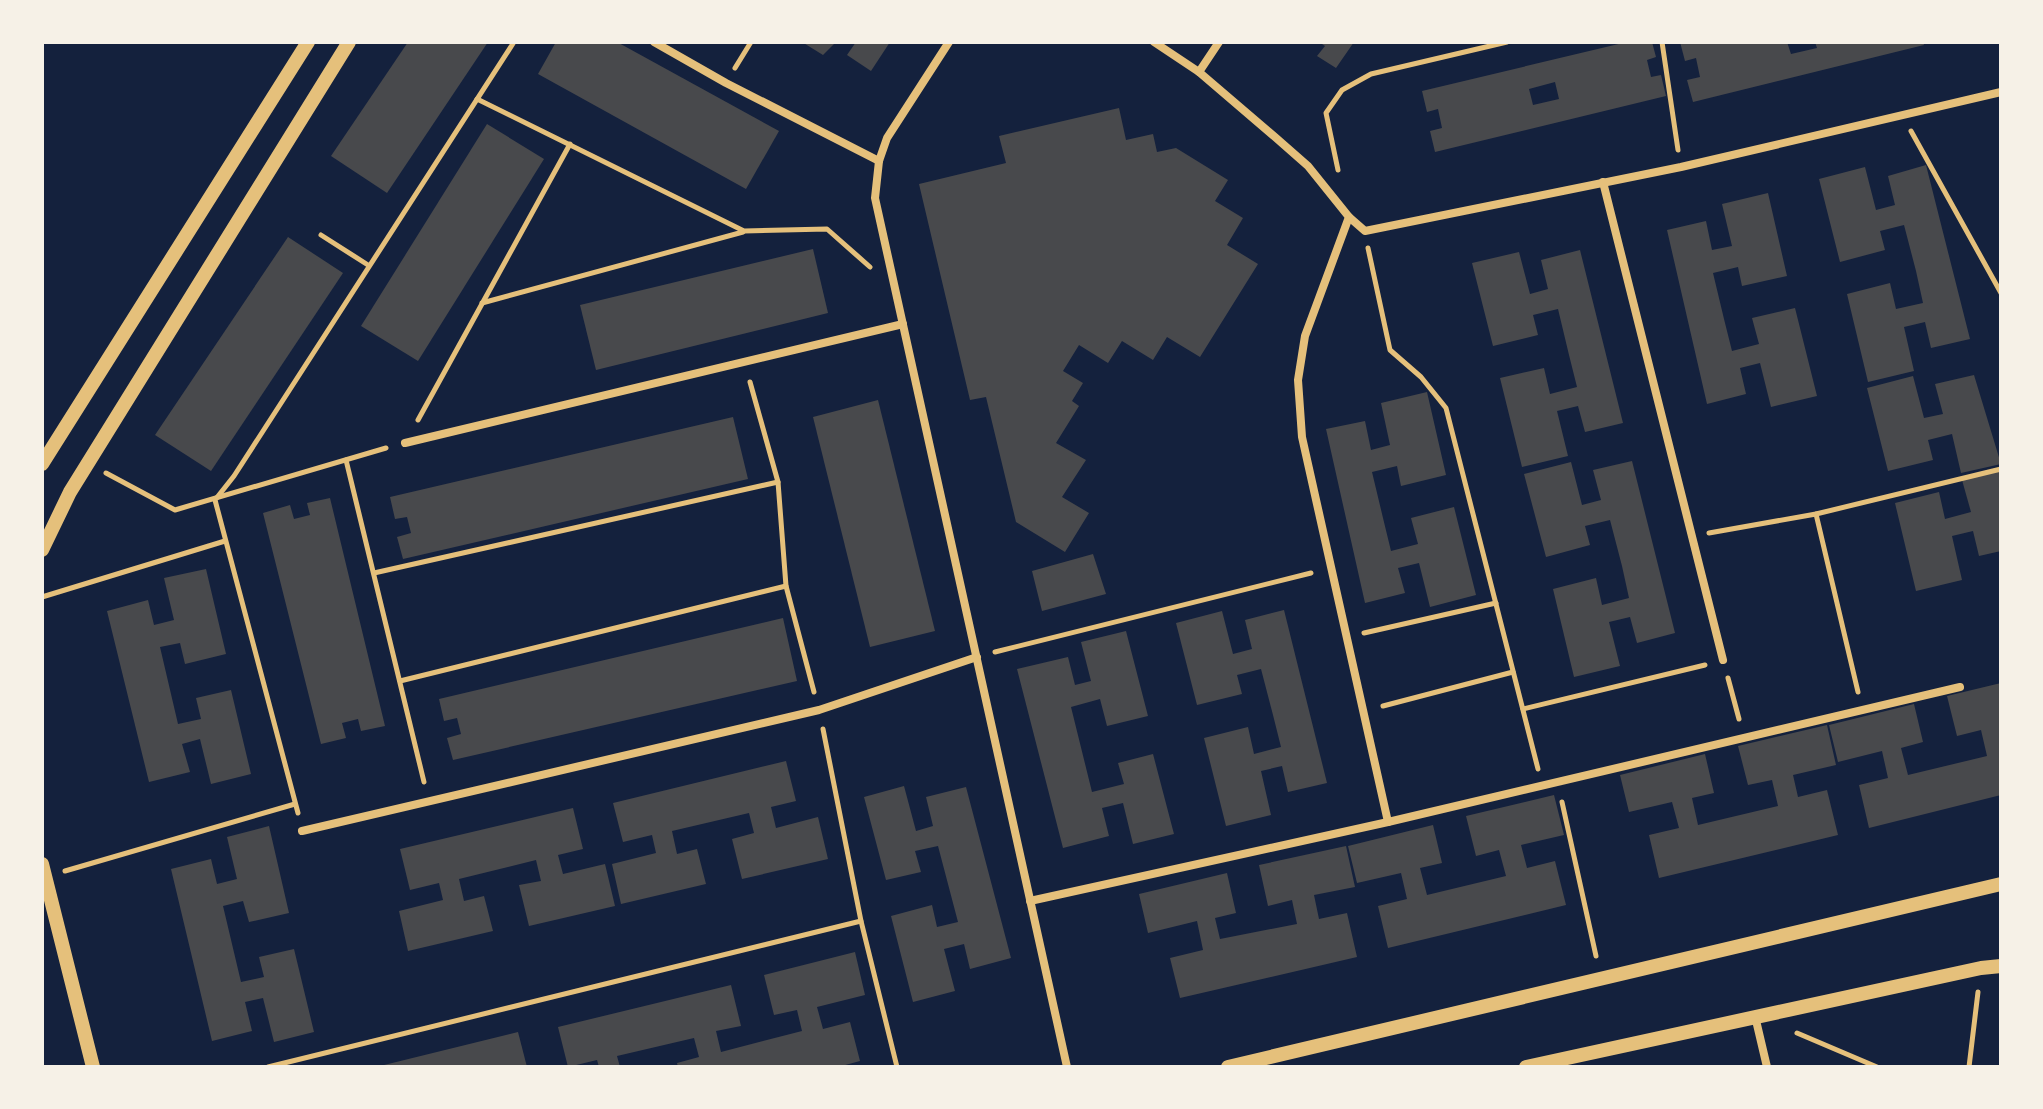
<svg xmlns="http://www.w3.org/2000/svg" width="2043" height="1109" font-family="'Nunito Sans',sans-serif">
<style>
.building{fill:#48494c;fill-rule:evenodd}
.lines{fill:none;stroke-linecap:round;stroke-linejoin:round}
.path{stroke:#e5c07b;stroke-width:5}
.minor{stroke:#e5c07b;stroke-width:8}
.tertiary{stroke:#e5c07b;stroke-width:14}
</style>
<rect width="100%" height="100%" fill="#14213d"/>
<g class="building">
<path d="M408 42H488L387 193 331 156Z"/>
<path d="M556 42H617L779 131 746 189 538 74Z"/>
<path d="M802 42H836L823 55Z"/>
<path d="M856 42H890L871 71 847 55Z"/>
<path d="M1319 42H1354L1336 68 1317 56 1325 46Z"/>
<path d="M1627 42H1652L1656 57 1647 60 1651 77 1661 75 1666 96 1435 152 1430 131 1442 128 1438 109 1427 112 1422 91ZM1555 82 1559 99 1533 105 1529 89Z"/>
<path d="M1680 42H1787L1791 54 1817 48 1815 42H1923L1924 45 1693 102 1687 80 1700 77 1696 58 1685 61Z"/>
<path d="M1119 108 1126 140 1153 134 1157 152 1176 148 1228 180 1215 201 1243 218 1227 245 1258 264 1200 357 1167 337 1153 360 1122 341 1108 363 1079 345 1063 371 1083 383 1072 401 1079 406 1056 443 1086 460 1062 497 1089 513 1065 552 1016 522 986 397 970 400 919 184 1006 163 999 136Z"/>
<path d="M487 124 544 159 418 361 361 326Z"/>
<path d="M1926 165 1970 339 1931 348 1925 322 1904 327 1914 371 1868 382 1847 294 1890 283 1896 309 1923 303 1916 271 1904 225 1880 231 1885 250 1840 262 1819 179 1865 167 1876 210 1895 205 1888 176Z"/>
<path d="M1768 193 1787 276 1742 286 1738 267 1713 273 1724 319 1732 351 1759 344 1752 318 1795 308 1817 396 1771 407 1760 363 1740 368 1746 394 1707 404 1667 230 1706 221 1712 250 1732 246 1722 204Z"/>
<path d="M288 237 343 273 211 471 155 435Z"/>
<path d="M813 249 828 313 596 370 580 305Z"/>
<path d="M1580 250 1623 423 1585 432 1578 406 1557 411 1568 456 1522 467 1500 378 1544 368 1550 394 1577 387 1569 355 1558 309 1533 315 1538 335 1493 346 1472 263 1519 252 1530 294 1548 289 1541 260Z"/>
<path d="M1974 375 2001 464 1961 473 1952 434 1928 440 1933 460 1888 471 1867 388 1913 376 1924 418 1943 414 1935 384Z"/>
<path d="M1427 392 1446 475 1401 486 1397 466 1372 472 1383 518 1391 551 1418 544 1411 518 1454 507 1476 595 1430 607 1419 563 1398 568 1405 593 1365 603 1326 429 1365 421 1371 450 1390 445 1381 403Z"/>
<path d="M878 400 935 631 870 647 813 417Z"/>
<path d="M733 417 748 479 403 559 397 537 411 533 407 517 395 519 390 497Z"/>
<path d="M1632 461 1675 633 1637 643 1630 617 1609 622 1620 666 1574 677 1553 589 1596 578 1602 605 1629 598 1622 566 1610 520 1585 526 1590 545 1546 557 1524 474 1571 462 1582 505 1601 500 1593 470Z"/>
<path d="M1999 471 2001 551 1979 556 1973 531 1952 536 1962 580 1916 591 1895 503 1939 492 1945 519 1971 512 1962 480Z"/>
<path d="M330 498 385 726 361 731 358 719 342 723 346 738 321 744 263 513 290 505 294 519 310 515 307 503Z"/>
<path d="M1093 554 1106 594 1042 611 1032 571Z"/>
<path d="M206 569 226 654 185 664 180 643 160 647 178 724 201 719 196 698 231 690 251 774 211 784 200 739 182 744 190 772 149 782 107 611 148 600 154 625 174 620 164 578Z"/>
<path d="M1284 610 1327 783 1288 792 1282 766 1261 771 1271 815 1226 826 1204 738 1248 727 1254 754 1281 747 1273 715 1261 669 1237 675 1242 694 1197 705 1176 623 1222 611 1233 654 1252 649 1245 620Z"/>
<path d="M783 618 797 681 453 760 447 738 461 734 457 718 444 721 439 699Z"/>
<path d="M1126 631 1148 716 1107 726 1100 699 1071 707 1092 792 1124 784 1118 763 1153 754 1174 834 1133 844 1123 803 1102 808 1109 836 1063 848 1017 669 1068 657 1075 685 1091 681 1081 642Z"/>
<path d="M2001 683V795L1869 828 1859 785 1888 778 1882 751 1838 762 1829 725 1914 704 1923 742 1901 748 1908 775 1987 756 1981 730 1957 736 1947 696Z"/>
<path d="M1827 725 1836 765 1793 775 1798 797 1827 790 1838 835 1659 878 1649 835 1679 828 1672 802 1629 812 1620 775 1705 754 1714 793 1692 798 1698 825 1778 806 1772 780 1748 785 1738 746Z"/>
<path d="M786 761 796 801 771 807 776 828 818 817 828 859 742 879 732 839 754 833 749 813 672 831 677 854 697 849 706 884 621 904 612 864 656 853 652 835 623 842 613 803Z"/>
<path d="M904 786 916 831 933 826 926 797 966 787 1011 958 970 969 964 944 944 949 955 991 913 1002 891 916 932 905 937 927 958 922 938 846 915 851 921 872 886 880 864 797Z"/>
<path d="M1554 795 1564 835 1521 845 1527 868 1555 861 1566 905 1388 948 1378 906 1407 899 1401 873 1357 883 1348 846 1433 825 1442 863 1420 868 1427 895 1506 876 1499 850 1476 856 1466 816Z"/>
<path d="M573 808 583 849 558 855 563 874 605 864 615 906 529 926 519 885 541 881 536 860 459 879 464 901 484 896 493 931 408 951 399 911 443 900 439 883 410 890 400 849Z"/>
<path d="M269 826 289 913 249 922 243 901 223 906 241 982 264 977 259 957 294 949 314 1032 274 1042 263 998 245 1002 252 1031 212 1041 171 869 211 859 217 884 237 879 227 837Z"/>
<path d="M1346 846 1355 887 1314 895 1319 919 1347 913 1357 957 1180 998 1170 958 1203 950 1197 921 1148 933 1139 894 1227 873 1236 913 1215 918 1220 939 1297 924 1292 900 1268 906 1259 865Z"/>
<path d="M855 952 865 995 817 1007 823 1029 850 1022 860 1061 838 1067H678L677 1063 699 1057 694 1038 617 1056 620 1067H599L597 1060 568 1067 558 1027 731 985 741 1026 716 1031 721 1052 802 1031 797 1010 774 1015 764 975Z"/>
<path d="M518 1032 527 1067H380V1066Z"/>
</g>
<g class="lines">
<g class="path">
<path d="M1662 42 1678 150"/>
<path d="M735 68 751 42"/>
<path d="M477 99 744 231 827 229 870 267"/>
<path d="M1911 131 2001 293"/>
<path d="M1338 170 1326 113 1342 90 1371 74 1507 42"/>
<path d="M321 235 368 265"/>
<path d="M1368 248 1390 350 1421 377 1446 408 1538 769"/>
<path d="M482 303 743 232"/>
<path d="M750 382 778 482 786 586 814 692"/>
<path d="M418 420 570 144"/>
<path d="M346 460 424 782"/>
<path d="M106 473 175 510 386 448"/>
<path d="M1816 514 1858 692"/>
<path d="M1709 533 1816 514 2001 469"/>
<path d="M374 573 778 482"/>
<path d="M42 597 225 541"/>
<path d="M1364 633 1496 603"/>
<path d="M995 652 1311 573"/>
<path d="M1728 678 1739 719"/>
<path d="M400 681 786 586"/>
<path d="M1383 706 1513 672"/>
<path d="M1523 709 1705 665"/>
<path d="M823 729 861 921 897 1067"/>
<path d="M1562 802 1596 956"/>
<path d="M298 813 215 500 234 476 514 42"/>
<path d="M65 871 295 804"/>
<path d="M1797 1033 1877 1067"/>
<path d="M268 1067 861 921"/>
<path d="M1969 1067 1978 992"/>
</g>
<g class="minor">
<path d="M654 42 726 83 879 161"/>
<path d="M949 42 887 138 879 161 875 198 1067 1067"/>
<path d="M1154 42 1199 72 1275 137 1308 166 1349 217 1305 336 1298 380 1302 437 1388 822"/>
<path d="M1199 72 1219 42"/>
<path d="M1603 182 1723 660"/>
<path d="M1349 217 1365 231 1681 167 2001 92"/>
<path d="M405 443 903 324"/>
<path d="M302 831 819 710 977 657"/>
<path d="M1030 901 1388 822 1960 687"/>
<path d="M1755 1016 1767 1067"/>
</g>
<g class="tertiary">
<path d="M42 464 308 42"/>
<path d="M42 550 70 492 349 42"/>
<path d="M42 864 93 1067"/>
<path d="M1228 1067 2001 884"/>
<path d="M1526 1067 1981 968 2001 966"/>
</g>
</g>
<rect width="2043" height="1109" fill="none" stroke="#f6f1e7" stroke-width="88"/>
</svg>
